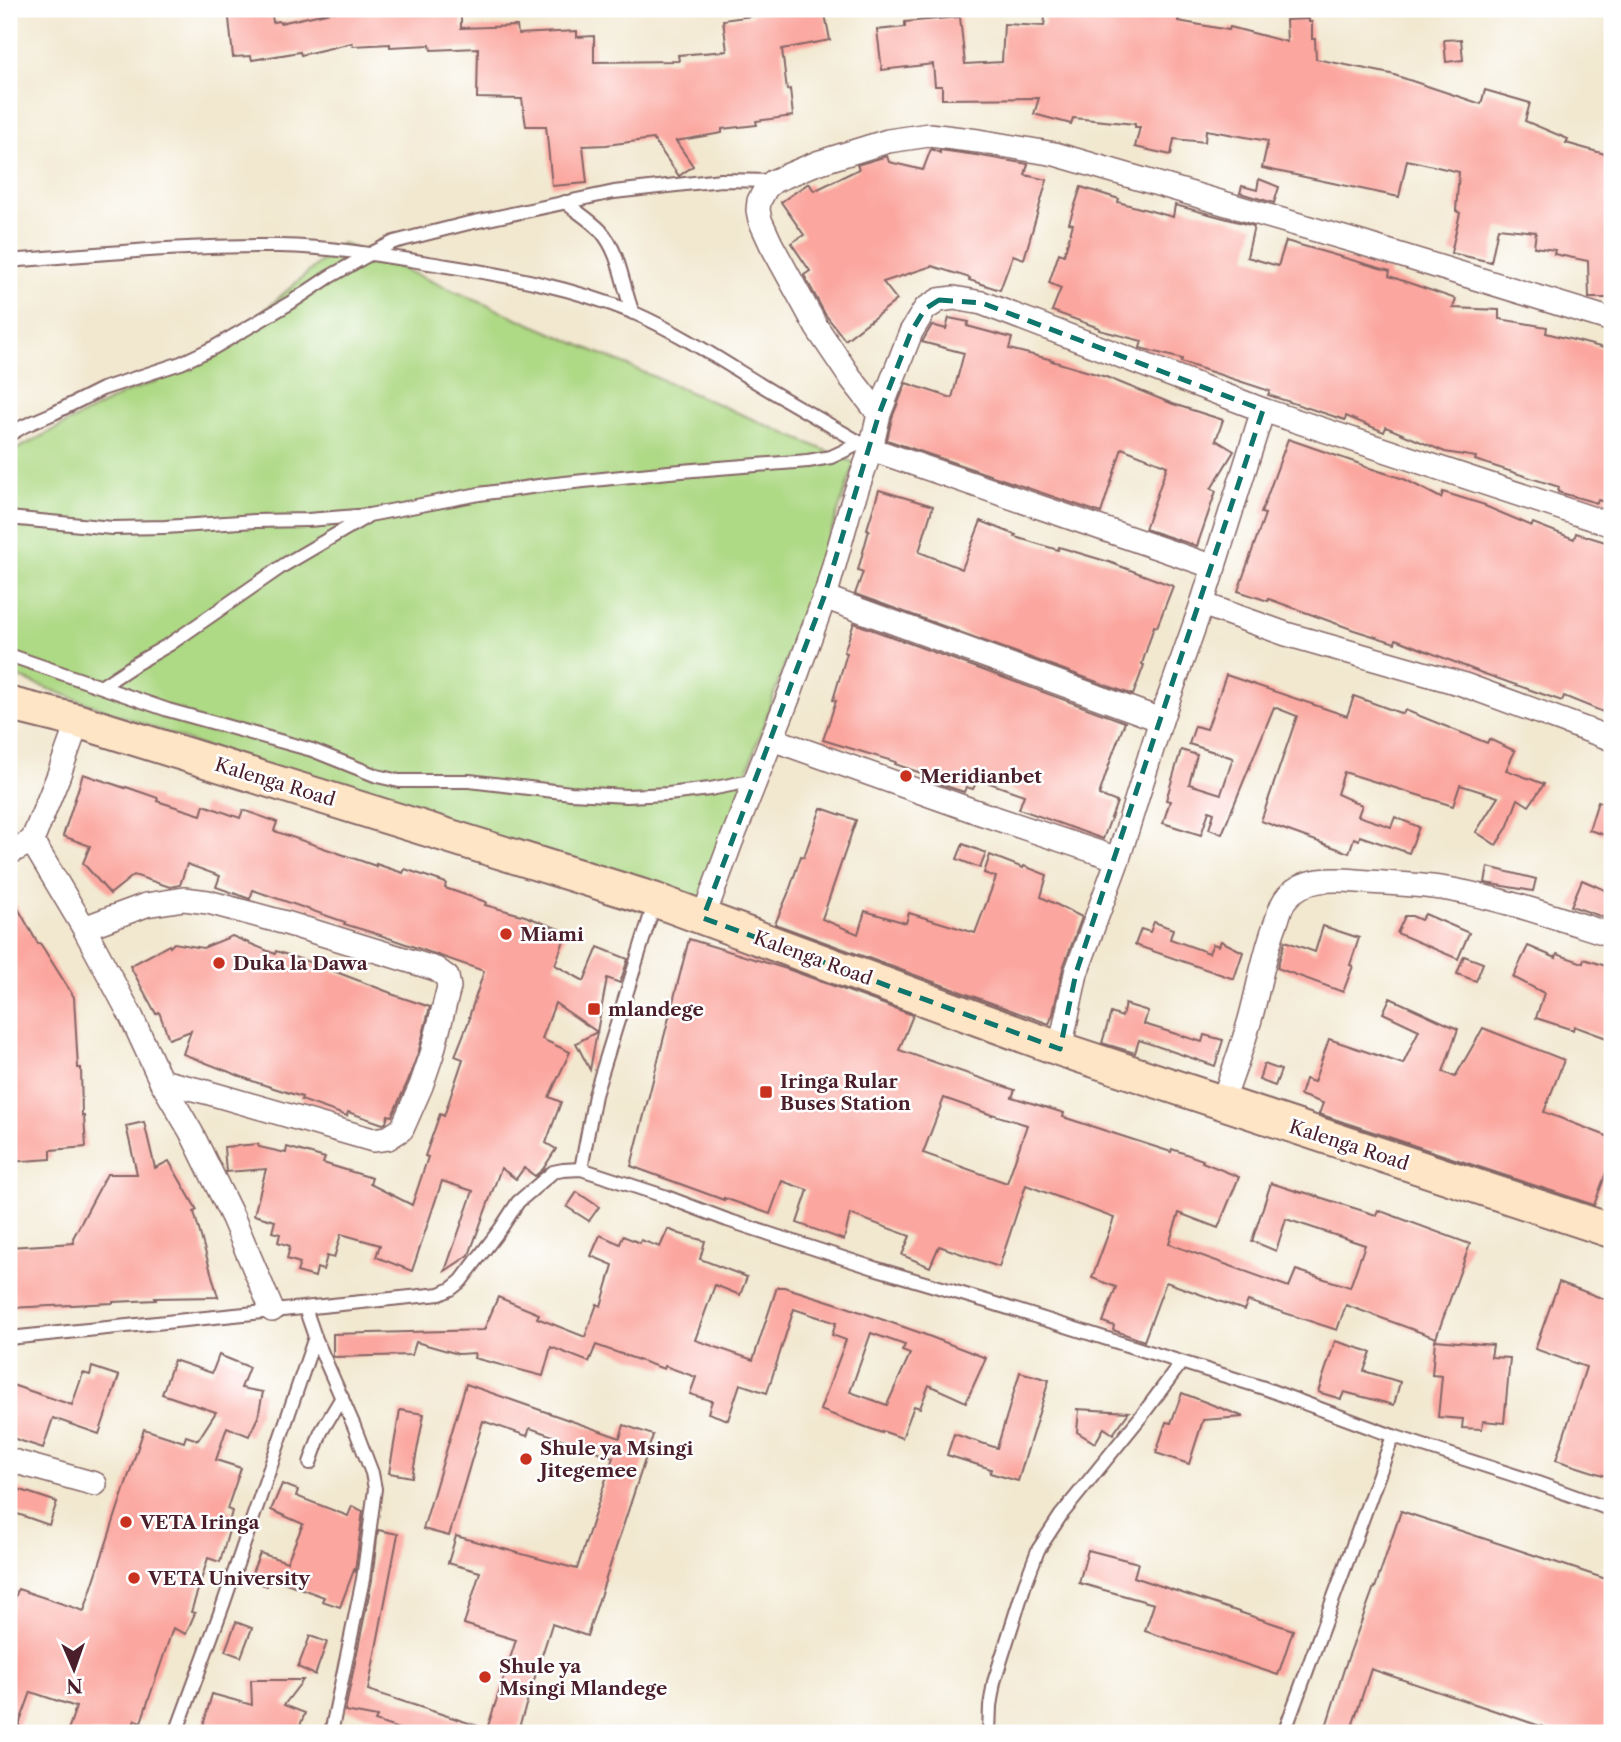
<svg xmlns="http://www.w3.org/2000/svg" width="1621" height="1742" font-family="'Libre Caslon Text',serif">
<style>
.green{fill:#aed985;stroke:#7c7c58;stroke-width:2}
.building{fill:#fba69e;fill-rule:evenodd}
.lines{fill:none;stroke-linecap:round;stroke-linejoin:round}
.lane-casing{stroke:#856565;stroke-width:16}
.street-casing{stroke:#856565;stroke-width:26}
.secondary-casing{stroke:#856565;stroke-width:37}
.lane{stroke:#fff;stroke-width:12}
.street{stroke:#fff;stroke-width:23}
.secondary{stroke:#fee5c5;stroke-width:33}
.marked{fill:none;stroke:#0f766e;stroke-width:5;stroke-dasharray:14 9;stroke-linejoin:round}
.poi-dot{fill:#c8321e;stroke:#fff;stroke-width:2.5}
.labels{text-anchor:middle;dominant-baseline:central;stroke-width:5;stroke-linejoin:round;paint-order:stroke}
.poi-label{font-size:19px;font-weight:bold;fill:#4a1f2b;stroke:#fff;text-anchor:start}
.street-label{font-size:19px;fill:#4a1f2b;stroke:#fff}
</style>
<rect width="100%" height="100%" fill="#fff"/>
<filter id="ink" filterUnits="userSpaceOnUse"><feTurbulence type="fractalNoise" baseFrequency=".0143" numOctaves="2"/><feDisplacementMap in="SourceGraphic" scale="14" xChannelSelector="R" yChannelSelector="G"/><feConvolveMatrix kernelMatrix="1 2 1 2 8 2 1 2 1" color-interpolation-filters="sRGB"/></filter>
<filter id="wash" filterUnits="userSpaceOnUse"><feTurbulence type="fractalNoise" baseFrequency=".00686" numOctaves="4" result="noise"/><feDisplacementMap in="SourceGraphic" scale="28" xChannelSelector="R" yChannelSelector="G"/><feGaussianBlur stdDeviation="1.57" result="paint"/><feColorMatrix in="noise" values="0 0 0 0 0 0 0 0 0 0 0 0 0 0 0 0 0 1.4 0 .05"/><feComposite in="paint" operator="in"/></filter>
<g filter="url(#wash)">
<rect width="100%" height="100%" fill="#f2e8d0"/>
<path class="green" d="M342 243 855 463 692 929 9 674V453L123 394 170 376 213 355Z"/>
<g id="blocks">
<g class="building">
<path d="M228 9H271L273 22 279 21 280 23 345 9H385V12L461 9V28L517 26 518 34 577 31V37L594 36V62L679 61 678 55 727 51 723 20 752 16 751 14 782 12V9H824L830 40 782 49 787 90 790 89 793 116 756 121 757 125 722 129V133L676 141 693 166 679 176 653 139 606 145 583 146 587 183 552 186 546 126H526L522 99 477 98 478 48 431 50 430 45 390 47V44L353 46 352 43 301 55 300 52 252 60 251 56 233 57Z"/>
<path d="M1046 9H1135V12L1179 16 1178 21 1229 30 1230 27 1287 42 1286 20 1309 19V22H1312V39H1315L1316 59 1391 74 1481 104 1485 90 1530 103 1525 121 1568 139 1566 143 1612 156V298H1589L1588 261 1554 254 1555 250 1534 247 1536 232 1498 228 1491 262 1451 253 1460 213 1456 211 1459 172 1407 160 1399 197 1262 168 1268 141 1206 130 1205 142 1174 139 1171 155 1135 147 1140 127H1135V124L1073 118 1071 124 1034 114 1039 98 942 99V86H935L933 64 882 70 877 30 905 27V22L960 17 965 64 1002 62 1004 24 1044 26Z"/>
<path d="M1461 39 1463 60 1446 62 1444 40Z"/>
<path d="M931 149 940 153V150L976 155 1028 164 1025 175 1047 180 1024 259 1013 255 1000 290 969 280 970 278 932 266 883 282 897 300 845 340 825 314 804 275 810 271 791 243 804 235 781 202 809 183 814 191 859 169 857 165 887 156 889 162 923 170Z"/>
<path d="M1259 179 1279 187 1274 203 1240 193 1242 186 1257 190Z"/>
<path d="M1081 187 1119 199 1118 202 1173 217 1175 205 1254 226 1247 257 1278 266 1286 241 1390 271 1389 276 1456 299 1453 308 1499 310V319L1547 327 1546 333 1612 350V504L1598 500 1597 503 1558 492 1559 487 1475 460 1476 457 1445 452 1386 427 1384 432 1346 416 1345 420 1268 395 1270 391 1181 362 1182 359 1140 348 1142 341 1099 330V328L1052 311 1061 288 1049 283 1059 253 1064 255 1073 224 1069 223Z"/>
<path d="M949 318 969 322 967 326 1012 338 1009 349 1053 360 1052 361 1106 377 1173 404 1223 420 1216 440 1234 451 1211 489 1216 491 1197 546 1145 529 1167 466 1122 448 1101 513 887 440 892 418 906 383 952 398 964 353 922 342 932 325 946 329Z"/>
<path d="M1288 439 1363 465V466L1404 479 1441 498 1443 492 1485 505V506L1532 526 1533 523 1574 539 1576 533 1612 544V692L1603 712 1564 696 1562 701 1482 673 1396 639 1395 643 1354 630 1269 599 1268 601 1238 591 1265 514 1261 513Z"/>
<path d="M879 490 933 506 919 552 962 569 981 521 1016 535 1015 537 1058 550 1059 547 1109 562 1173 586 1157 627 1154 626 1142 664 1144 665 1133 695 855 594 863 572 858 570 869 530 867 529Z"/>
<path d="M854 623 1125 722 1113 753 1099 795 1117 802 1103 839 1019 809 1024 795 978 779 973 789 966 787 964 792 934 782 935 778 895 764 896 762 823 740 836 701 833 700 847 653 844 652Z"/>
<path d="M1226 675 1347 716 1354 696 1403 714 1405 710 1487 743 1489 739 1515 751 1506 770 1544 784 1529 806 1518 799 1507 828 1496 845 1476 832 1498 797 1460 785 1453 806 1344 772 1337 794 1362 805 1358 816 1391 827 1395 817 1419 827 1409 853 1360 836 1359 840 1354 838 1349 853 1261 821 1297 716 1274 707 1222 834 1209 829 1214 813 1209 811 1201 835 1163 823 1170 801 1166 800 1181 750 1197 755 1189 784 1221 794 1233 758 1189 744 1195 726 1207 729Z"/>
<path d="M83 774 125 788 126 787 158 798 157 801 201 815 204 805 240 818 243 810 277 822 274 831 376 866V864L403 873 405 869 446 883 445 888 486 902 485 905 525 916 567 932 555 965 584 981 598 947 628 959 620 983 607 978 590 1070 576 1043 597 1032 555 1003 542 1039 570 1052 549 1097 561 1102 546 1143 556 1149 543 1169 535 1176 524 1168 516 1179 501 1168 469 1255 445 1271 473 1191 442 1181 412 1271 376 1257 380 1245 341 1234 334 1258 327 1256 323 1270 317 1268 315 1277 297 1272 300 1263 287 1259 290 1246 278 1242 280 1234 272 1232 275 1221 254 1215 266 1169 226 1172 224 1147 258 1144 259 1147 286 1153 287 1147 325 1158 323 1163 372 1178 370 1184 412 1205 428 1157 425 1156 440 1114 444 1116 463 1059 455 1056 470 1018 469 1017 484 971 380 935 344 924 345 922 253 890 250 899 216 887 220 876 187 864 180 885 170 887 134 875 110 894 83 863 90 846 63 836Z"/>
<path d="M1598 801 1612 806V837L1589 830Z"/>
<path d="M821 808 856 820 822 919 858 934 865 911 906 923 909 913 975 933 996 877 984 873 990 855 1023 868 1024 866 1047 875 1041 897 1082 917 1063 968 1053 1014 1049 1024 775 924 788 894 801 856 804 857Z"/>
<path d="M963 844 986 853 980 868 957 859Z"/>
<path d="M1488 867 1536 879 1533 891 1485 883Z"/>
<path d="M1582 880 1612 893V920L1571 906Z"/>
<path d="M9 892 38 944 40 943 74 997 78 1068H81L82 1116H84L86 1147 51 1150V1159L9 1162V1074H14L11 1022H9Z"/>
<path d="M1425 914 1469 933 1458 959 1397 933 1405 916H1412L1421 920Z"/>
<path d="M1154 922 1173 929 1170 939 1209 953 1213 944 1219 946 1221 941 1243 952 1234 979 1135 945 1141 929 1150 932Z"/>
<path d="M1323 926 1359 938 1350 965 1353 966 1343 992 1277 968 1285 941 1315 952Z"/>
<path d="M232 936 275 954 276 951 318 965 391 993V994L430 1007 419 1050 408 1081 392 1116 388 1115 386 1123 383 1124 348 1112 347 1116 301 1100 302 1097 255 1082 183 1054 191 1031 169 1039 159 1012 156 1014 130 966 169 945 170 947 174 943 203 948Z"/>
<path d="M689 939 790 970 913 1015 899 1050 1015 1090 1012 1097 1064 1113 1063 1117 1171 1152 1172 1149 1203 1160 1202 1162 1239 1177 1218 1228 1179 1213 1169 1244 1289 1287 1296 1270 1350 1287 1365 1245 1286 1219 1276 1251 1252 1241 1271 1183 1302 1193 1303 1192 1376 1215 1378 1210 1470 1244 1436 1338 1346 1305 1337 1330 1248 1301 1244 1310 1166 1282 1144 1341 1113 1330 1114 1326 1103 1322 1116 1287 1092 1278 1114 1218 1026 1185 999 1267 939 1246 930 1267 902 1255 910 1236 850 1214 844 1240 797 1223 808 1190 782 1181 770 1214 724 1198V1200L631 1166ZM944 1098 992 1115V1114L1027 1125 1007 1183 923 1153Z"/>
<path d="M1528 946 1556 958 1557 954 1583 963 1584 959 1612 968V1040L1574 1026 1573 1030 1536 1018 1544 993 1513 977Z"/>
<path d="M1464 956 1483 963 1476 981 1457 974Z"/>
<path d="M1390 998 1458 1029 1443 1072 1455 1077 1483 1028 1564 1060 1544 1112 1612 1138V1157L1594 1205 1319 1114 1323 1103 1300 1095 1305 1079 1314 1082 1329 1039 1403 1064 1419 1030 1383 1013Z"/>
<path d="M1125 1004 1148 1011 1144 1024 1202 1042 1204 1035 1223 1040 1215 1066 1139 1040 1135 1053 1102 1043 1111 1013 1122 1017Z"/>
<path d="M1264 1064 1281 1070 1275 1086 1259 1080Z"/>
<path d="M144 1122 155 1168 169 1161 197 1210 194 1212 218 1297 155 1298 156 1300 113 1302V1303L9 1308V1247L74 1243 73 1238 107 1174H137L126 1126Z"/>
<path d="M577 1192 599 1207 589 1221 567 1207Z"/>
<path d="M668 1229 680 1234 705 1241 700 1259 747 1277 740 1295 715 1285 695 1340 753 1360 777 1287H784L835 1303 918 1332 986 1358 966 1402 929 1385 920 1408 914 1406 902 1438 882 1431V1433L820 1410 846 1340 832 1335 836 1323 794 1309 767 1393 740 1384 728 1420 708 1413 712 1401 690 1394 696 1377 665 1366 664 1369 596 1345 589 1362 551 1347 543 1376 474 1358 475 1353 458 1354 416 1342 412 1355 333 1357V1334L484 1330 498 1297 539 1314 537 1318 585 1337 597 1304 601 1306 613 1265 591 1256 600 1235 620 1244 623 1236 640 1243 641 1240 660 1247ZM871 1333 905 1345 902 1351 910 1354 887 1405 850 1392Z"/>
<path d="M1559 1282 1612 1302V1478L1556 1460 1586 1367 1535 1349Z"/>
<path d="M1435 1340 1493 1345 1491 1357 1510 1358 1504 1423 1483 1421 1482 1429 1462 1428 1463 1419 1438 1417 1442 1376 1432 1375Z"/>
<path d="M1335 1341 1371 1352 1364 1371 1400 1382 1394 1405 1344 1392 1341 1399 1318 1392Z"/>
<path d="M219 1355 249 1367 241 1388 263 1392 258 1417 249 1436 227 1427 216 1460 241 1468 227 1509 232 1511 228 1526 230 1527 220 1562 208 1558 191 1612 195 1613 186 1634 173 1628 141 1722 135 1720 130 1733H67L76 1707 31 1692 16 1733H9V1617L18 1589 84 1611 144 1429 184 1442 186 1436 198 1440 216 1412 162 1394 174 1360 212 1373Z"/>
<path d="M92 1367 119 1376 99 1434 53 1418 43 1448 9 1437V1384L72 1405 83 1373 90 1375Z"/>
<path d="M1020 1372 1049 1380 1018 1481 990 1473 991 1469 947 1455 954 1434 997 1448Z"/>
<path d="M466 1384 620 1438 624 1425 653 1435 587 1636 552 1624 517 1733H410L375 1721 377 1717 345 1711 372 1580 378 1530 398 1534 368 1690 487 1729 516 1640 464 1624 480 1572 448 1563 456 1536 577 1569 613 1457 530 1428 527 1436 483 1421 449 1536 423 1529Z"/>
<path d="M1182 1393 1244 1417 1203 1420 1189 1464 1156 1453 1166 1422 1171 1423Z"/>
<path d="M1076 1409 1129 1412 1113 1434 1104 1428 1095 1443 1077 1432 1079 1410Z"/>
<path d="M400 1410 424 1414 412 1477 389 1473Z"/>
<path d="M282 1484 298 1490 296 1496 348 1516 352 1506 363 1511 355 1571 354 1570 340 1607 322 1601 324 1597 270 1577 267 1586 249 1580 260 1553 287 1562 303 1524 271 1510Z"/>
<path d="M9 1486 57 1502 49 1525 9 1511Z"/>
<path d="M1401 1511 1612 1581V1733H1561L1371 1669 1350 1733H1324L1345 1666 1374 1587 1375 1588Z"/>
<path d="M1088 1550 1138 1563 1134 1577 1293 1630 1278 1675 1145 1631 1154 1604 1079 1583Z"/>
<path d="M236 1622 252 1628 241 1657 225 1651Z"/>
<path d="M310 1636 327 1642 315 1675 298 1667Z"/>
<path d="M251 1680H303L284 1705 305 1713 297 1733H201L212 1694 252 1705Z"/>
</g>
</g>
</g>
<g filter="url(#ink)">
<use href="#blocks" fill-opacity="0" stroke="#856565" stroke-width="2"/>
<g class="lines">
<g class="lane-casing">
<g id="lane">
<path d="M565 202C576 211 590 220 600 230 621 253 622 286 633 313"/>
<path d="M9 261C99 254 188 245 279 246 335 247 391 257 447 266 510 276 573 288 632 312 678 332 719 359 761 385 797 407 834 427 871 449"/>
<path d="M9 435 24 426 54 413 102 389 181 363 213 348 290 303 329 277 370 254 394 242 465 224 614 192 721 180 774 181"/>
<path d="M9 518 112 528 165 527 255 521 308 520 369 515 479 494 546 485 669 472 808 461 831 457 861 443"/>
<path d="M9 655 168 710 312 750 377 776 399 781H469L571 793 627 796 668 794 710 789 756 780"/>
<path d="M102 686 137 663 170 644 284 565 366 517"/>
<path d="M581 1169 595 1095 655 901"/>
<path d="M305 1308 315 1337 354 1426 372 1473 375 1489 363 1579 331 1733"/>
<path d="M9 1338 440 1294 451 1289 461 1281 501 1228 518 1202 553 1172 563 1170 581 1169 664 1196 727 1220 874 1268 986 1301 1264 1388 1393 1436 1532 1481 1612 1510"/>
<path d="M310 1463 321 1432 342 1397"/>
<path d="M176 1733 223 1605 315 1337"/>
<path d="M989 1733 990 1706 994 1682 1025 1584 1038 1550 1061 1515 1143 1414 1181 1363"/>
<path d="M1284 1733 1393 1436"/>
</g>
</g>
<g class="street-casing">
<g id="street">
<path d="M879 414 850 377 817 328 771 244 760 220 758 210 759 201 766 188 774 181 817 163 888 141 929 135 978 141 1055 154 1361 243 1612 320"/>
<path d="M871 449 1214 567"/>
<path d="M824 597 1161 720"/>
<path d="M1202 604 1286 634 1462 684 1612 739"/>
<path d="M772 739 980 813 1118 859"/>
<path d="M32 841 84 928 131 1016 161 1081 191 1132 233 1218 272 1310"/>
<path d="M9 853 32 841 58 777 78 721"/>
<path d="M703 918 731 842 792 688 827 590 849 512 871 449 879 414 911 332 925 309 939 300 954 298 982 303 1263 410 1612 525"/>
<path d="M84 928 146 905 184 899 208 902 286 923 423 965 436 969 447 977 449 987 432 1054 421 1086 402 1129 388 1138 373 1140 206 1092 161 1081"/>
<path d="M1060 1049 1076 973 1118 859 1161 720 1202 604 1263 410"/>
<path d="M1222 1103C1233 1073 1244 1043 1252 1012 1260 981 1265 950 1277 920 1279 913 1281 906 1285 900 1303 874 1342 880 1369 882 1397 884 1426 885 1453 890 1507 900 1560 919 1612 935"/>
<path d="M9 1460 95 1484"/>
</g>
</g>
<g class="secondary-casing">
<path id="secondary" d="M9 704 78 721 655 900 1060 1049 1612 1231"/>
</g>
<use href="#lane" class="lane"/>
<use href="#street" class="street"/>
<use href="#secondary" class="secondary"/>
</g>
</g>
<path class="marked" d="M939 300 982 303 1263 410 1076 973 1060 1049 703 918 824 597 879 414 911 332 925 309Z"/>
<g class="poi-dot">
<circle cx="906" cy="776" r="7"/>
<circle cx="506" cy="934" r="7"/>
<circle cx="219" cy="963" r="7"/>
<rect x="587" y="1002" width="14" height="14" rx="3.5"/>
<rect x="759" y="1085" width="14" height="14" rx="3.5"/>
<circle cx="526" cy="1459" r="7"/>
<circle cx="126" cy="1522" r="7"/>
<circle cx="134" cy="1578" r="7"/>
<circle cx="485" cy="1677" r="7"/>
</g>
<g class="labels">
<g class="poi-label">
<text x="920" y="776">Meridianbet</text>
<text x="520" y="934">Miami</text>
<text x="233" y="963">Duka la Dawa</text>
<text x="608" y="1009">mlandege</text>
<text x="780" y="1081">Iringa Rular<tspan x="780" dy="22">Buses Station</tspan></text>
<text x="540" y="1448">Shule ya Msingi<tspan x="540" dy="22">Jitegemee</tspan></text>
<text x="140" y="1522">VETA Iringa</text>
<text x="148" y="1578">VETA University</text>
<text x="499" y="1666">Shule ya<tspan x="499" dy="22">Msingi Mlandege</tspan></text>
</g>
<g class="street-label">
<text transform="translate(275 782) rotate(17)">Kalenga Road</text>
<text transform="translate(813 958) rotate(20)">Kalenga Road</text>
<text transform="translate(1349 1145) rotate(18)">Kalenga Road</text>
</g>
</g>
<rect width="1621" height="1742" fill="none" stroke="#fff" stroke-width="35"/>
<g transform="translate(74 1669) rotate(178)" stroke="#ffffff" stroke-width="5" paint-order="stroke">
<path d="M0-5L12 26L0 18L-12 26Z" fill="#4a1f2b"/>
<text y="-10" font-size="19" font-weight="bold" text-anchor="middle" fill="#4a1f2b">N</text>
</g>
</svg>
